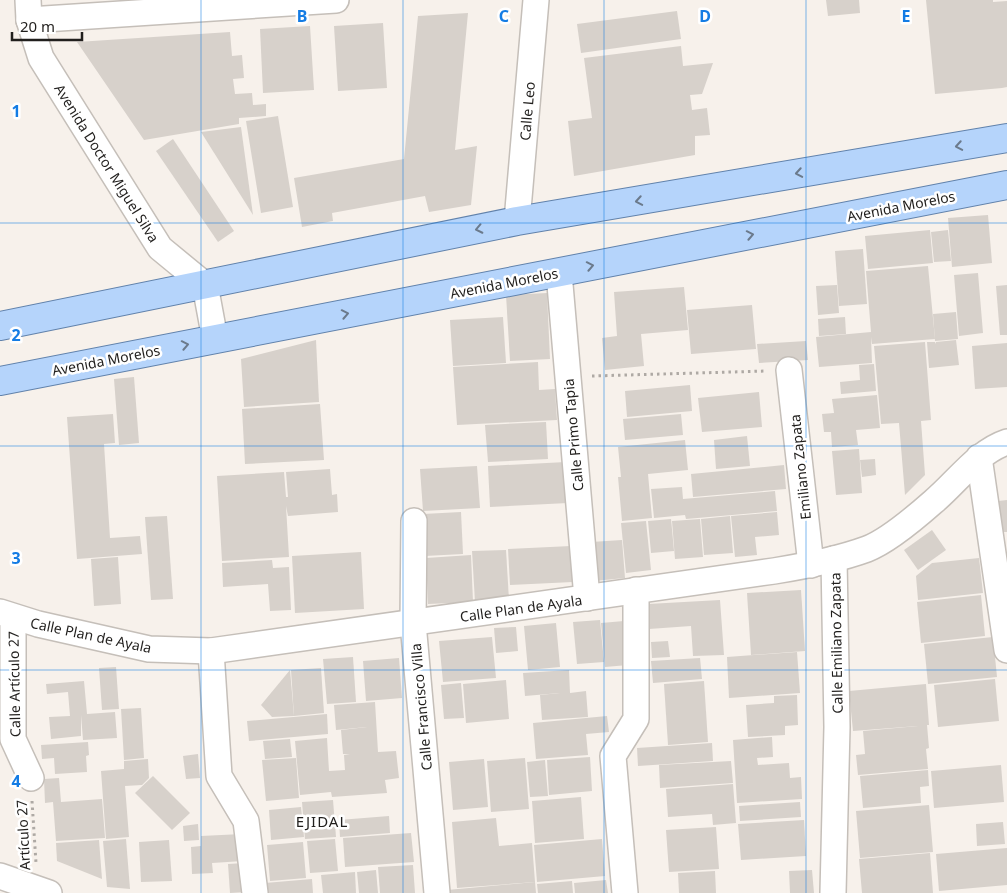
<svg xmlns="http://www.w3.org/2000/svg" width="1007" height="893" font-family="'Noto Sans',sans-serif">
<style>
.building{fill:#d7d1cb}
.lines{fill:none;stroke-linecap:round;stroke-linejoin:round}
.minor-casing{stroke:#c5bfb9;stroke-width:28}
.major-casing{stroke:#6182ab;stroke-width:30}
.path{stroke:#aea9a4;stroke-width:3;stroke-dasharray:2.5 4;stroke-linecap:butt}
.minor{stroke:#fff;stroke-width:25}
.major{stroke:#b5d4fb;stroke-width:28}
.oneway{stroke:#6b7a8c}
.grid{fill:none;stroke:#147ce4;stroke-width:1;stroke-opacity:0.55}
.labels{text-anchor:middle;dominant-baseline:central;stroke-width:5;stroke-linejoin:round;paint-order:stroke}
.street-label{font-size:14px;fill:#211f1d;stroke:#fff}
.neighbourhood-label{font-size:15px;letter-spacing:1px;fill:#211f1d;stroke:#fff}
.grid-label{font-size:16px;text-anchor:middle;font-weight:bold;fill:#147ce4;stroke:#fff;stroke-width:5;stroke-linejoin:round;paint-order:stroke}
</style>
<rect width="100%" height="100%" fill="#f7f1eb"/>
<g class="building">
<path d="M826 0H859L860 13 828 16Z"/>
<path d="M926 0H993V2L1007 1V87L1002 88 998 54 1002 88 935 94Z"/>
<path d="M677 11 681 39 581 53 577 24Z"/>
<path d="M468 13 455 150 477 146 471 205 429 212 425 196 332 213 333 221 302 227 294 178 404 159 418 16Z"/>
<path d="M383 23 387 88 338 91 334 26Z"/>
<path d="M310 26 314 90 263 93 260 29Z"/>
<path d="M230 32 232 56 242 55 244 78 233 79 235 94 252 93 253 105 266 104V116L239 118V124L144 140 77 42Z"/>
<path d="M681 46 683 66 713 63 702 94 690 95 692 110 707 108 710 135 695 136V155L574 176 568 121 592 118 584 58Z"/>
<path d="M278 116 293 207 261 213 246 121Z"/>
<path d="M241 127 253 215 201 132Z"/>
<path d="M173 139 234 231 218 242 156 151Z"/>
<path d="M988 215 992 263 952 267 948 218Z"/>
<path d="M930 230 933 263 868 269 865 236Z"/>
<path d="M948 230 951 261 934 262 931 232Z"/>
<path d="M863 249 867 304 839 306 835 251Z"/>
<path d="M928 266 935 339 872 344 871 337 872 363 819 367 816 337 871 332 866 271Z"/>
<path d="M978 273 983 333 959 336 954 275Z"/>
<path d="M837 285 839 313 818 315 816 286Z"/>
<path d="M1007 285V335H1000L996 286Z"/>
<path d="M684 287 688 330 641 334 644 366 605 370 602 338 617 336 614 292Z"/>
<path d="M547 293 550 359 510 361 506 295Z"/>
<path d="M752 305 756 349 691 354 687 310Z"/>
<path d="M956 312 958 339 935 341 933 314Z"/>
<path d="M503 317 506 363 453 366 450 320Z"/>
<path d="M845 317 846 334 819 336 818 319Z"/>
<path d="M316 340 319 402 244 407 241 359Z"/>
<path d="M956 340 959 365 929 368 927 342H935V344L936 342Z"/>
<path d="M806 341 808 360 759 363 757 344Z"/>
<path d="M925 342 931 420 921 421 925 475 905 495 899 423 881 424 874 346Z"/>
<path d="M1007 343V387L975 389 972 346Z"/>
<path d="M538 362 539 390 555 389 557 420 457 425 453 367Z"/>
<path d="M874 364 876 391 841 394 840 382 860 380 859 365Z"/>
<path d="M134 377 139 443 119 445 114 379Z"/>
<path d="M690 385 692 411 627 417 625 391Z"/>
<path d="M759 392 762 427 702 432 698 398Z"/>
<path d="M877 395 880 428 856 430 858 445 832 447 831 432H824L822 414 834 413 832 399Z"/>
<path d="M320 404 324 460 245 464 242 409Z"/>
<path d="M113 414 115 443 104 444 110 538 140 536 142 554 77 559 67 417Z"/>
<path d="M681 414 683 435 625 440 623 419Z"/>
<path d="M546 422 548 459 488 462 485 425Z"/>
<path d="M747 436 750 466 716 469 714 440Z"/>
<path d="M685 440 688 470 648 474 652 518 622 521 618 477H621L618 447Z"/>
<path d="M859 449 862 493 836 495 832 451Z"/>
<path d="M875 459 876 475 862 477 860 460Z"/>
<path d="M566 462 568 503 490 507 488 466Z"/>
<path d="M784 465 786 489 693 497 691 474Z"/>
<path d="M477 466 480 508 423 511 420 469Z"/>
<path d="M330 469 332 495 337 494 338 512 288 516 286 506 289 557 222 561 217 476 284 472 286 497H294H288L286 472Z"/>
<path d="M682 487 683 499 775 491 777 511 686 519 685 515 654 518 651 489Z"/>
<path d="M1007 500V532H1001L998 501Z"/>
<path d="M461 512 463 554 425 556 423 514Z"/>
<path d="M777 512 779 535 755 537 757 555 735 557 731 516Z"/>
<path d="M167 516 173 599 151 600 145 517Z"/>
<path d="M730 516 733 553 704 555 701 519Z"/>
<path d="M671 519 674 551 651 553 648 521Z"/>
<path d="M700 519 703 557 675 559 672 521Z"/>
<path d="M646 521 651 570 626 573 621 523Z"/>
<path d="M932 530 946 550 918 570 904 550Z"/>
<path d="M622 540 625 578 594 581 591 542Z"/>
<path d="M571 546 573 582 510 585 508 549Z"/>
<path d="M506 550 509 600 475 602 472 551Z"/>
<path d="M361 552 364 609 295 613 292 556Z"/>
<path d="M471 555 473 602 428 604 426 558Z"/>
<path d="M118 557 121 604 94 606 91 559Z"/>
<path d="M979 558 983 593 918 600 916 576 932 563Z"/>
<path d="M272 560 273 568 289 567 291 610 270 611 268 584 223 587 222 563Z"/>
<path d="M801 590 805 651 751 655 747 593Z"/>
<path d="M981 595 985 636 921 643 917 602Z"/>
<path d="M720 600 724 655 693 656 691 626 649 629 648 604Z"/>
<path d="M600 620 604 662 577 664 573 622Z"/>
<path d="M624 621 628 665 605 667 601 623Z"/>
<path d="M556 623 560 667 528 670 524 626Z"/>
<path d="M516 627 518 651 496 653 494 628Z"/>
<path d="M492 637 496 678 443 682 439 641Z"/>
<path d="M993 637 997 677 928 684 924 644Z"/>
<path d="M668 641 670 657 652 658 651 642Z"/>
<path d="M797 652 800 693 729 698 727 657Z"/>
<path d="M353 657 356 702 327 704 323 659Z"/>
<path d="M399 658 402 698 366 701 363 661Z"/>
<path d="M700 658 702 679 653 683 651 661Z"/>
<path d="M116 667 119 709 102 710 99 668Z"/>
<path d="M321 668 324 713 294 716 291 670Z"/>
<path d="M290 670 294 716 272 717 261 705Z"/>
<path d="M569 670 570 693 586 691 588 717 542 720 540 695 560 693 525 696 523 673Z"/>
<path d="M995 679 999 721 938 727 934 685Z"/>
<path d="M506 680 509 719 466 723 463 684Z"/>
<path d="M84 681 87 714 115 712 117 738 83 740 81 715V736L51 739 49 717 70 716 68 692 47 694 46 684Z"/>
<path d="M704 681 708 742 668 745 664 684Z"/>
<path d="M461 683 464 718 444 719 441 685Z"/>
<path d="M926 684 929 725H927L929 748 926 749 928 769 858 775 856 755 865 754 863 731 918 726 853 731 849 691Z"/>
<path d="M797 695 798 725 785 726V735L748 737 746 705 774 703V696Z"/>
<path d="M375 702 378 752 396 751 399 778 385 780 387 793 332 797 331 792 300 795 295 741 327 738 329 771 345 770 344 755 350 754H343L341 730 367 727 336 730 334 705Z"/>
<path d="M141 708 144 758 124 760 121 709Z"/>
<path d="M327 714 328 734 249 741 247 721Z"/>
<path d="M607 716 609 732 586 734 588 755 536 759 533 723Z"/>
<path d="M772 737 773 757 757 758 758 765 789 763 790 778 801 777 802 799 737 803 733 740Z"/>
<path d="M290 739 292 757 265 759 263 741Z"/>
<path d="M88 742 89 755 86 756 87 772 55 774 54 758 42 759 41 745Z"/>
<path d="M712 743 713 761 638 766 637 748Z"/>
<path d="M198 754 200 778 186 779 183 756Z"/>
<path d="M590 757 592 791 549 795 547 760Z"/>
<path d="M296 758 299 798 266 801 262 760Z"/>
<path d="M525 758 529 809 491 812 487 761Z"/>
<path d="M148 759 149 778 142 785 125 786 129 837 106 839 101 771 124 769V761Z"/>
<path d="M484 759 488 807 453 810 449 762Z"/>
<path d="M545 760 548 796 530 797 527 762Z"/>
<path d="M731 761 733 783 660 788 659 765Z"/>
<path d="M1001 765 1004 802 934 808 931 771Z"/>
<path d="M928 770 929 786 920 787 921 803 863 808 860 776Z"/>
<path d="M153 776 190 813 172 830 135 793Z"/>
<path d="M59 778 61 802 102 799 105 838 56 841 53 802 45 803 44 779Z"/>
<path d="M733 784 736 823 713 825 712 814 668 817 666 789Z"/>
<path d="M581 797 584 839 535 843 532 801Z"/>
<path d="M333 800 336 837 305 839 302 802Z"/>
<path d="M800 802 801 817 740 821 739 806Z"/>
<path d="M929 805 933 852 860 858 856 811Z"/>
<path d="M301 807 304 837 271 840 269 810Z"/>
<path d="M389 816 390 833 340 837 339 820Z"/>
<path d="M496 818 499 846 532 843 535 882 457 888 452 822Z"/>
<path d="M804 820 806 856 741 860 738 824Z"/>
<path d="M1003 822 1005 844 977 846 976 824Z"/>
<path d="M198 824 199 840 184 841 183 826Z"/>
<path d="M716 827 719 869 669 872 666 830Z"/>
<path d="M411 833 414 862 345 867 343 838Z"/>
<path d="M242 834 243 861 212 863 213 873 192 874 191 847 201 846V836Z"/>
<path d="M126 839 130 889 107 887 103 841Z"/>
<path d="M335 839 338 871 310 873 307 841Z"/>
<path d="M602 839 605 876 537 882 534 845Z"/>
<path d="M99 840 102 879 57 861 56 843Z"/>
<path d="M169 840 172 881 141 882 139 842Z"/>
<path d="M303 842 306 878 270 881 267 845Z"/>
<path d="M1007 848V885L939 891 936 854Z"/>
<path d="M930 853 933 893H862L859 859Z"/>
<path d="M244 863 246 892 230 893 228 864Z"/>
<path d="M413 865 415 893H380L378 867Z"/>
<path d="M376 870 378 893H359L357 872Z"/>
<path d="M812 870 814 893H790L789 871Z"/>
<path d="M715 871 716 893H679L678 873Z"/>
<path d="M355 872 356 893H323L321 875Z"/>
<path d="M312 879 313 893H266L265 883Z"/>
<path d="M606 880 608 893H575L574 883Z"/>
<path d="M572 881 573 893H538L537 884Z"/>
<path d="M535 882 536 893H448L447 890Z"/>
</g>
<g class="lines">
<g class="minor-casing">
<g id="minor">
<path d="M28 0 29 20 41 58 160 248 205 285 215 339"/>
<path d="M29 20 336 0"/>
<path d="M517 221 536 0"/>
<path d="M559 273 587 598"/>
<path d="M789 370 811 565"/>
<path d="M979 457 1007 650"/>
<path d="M414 521 413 623 437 893"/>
<path d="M0 612 38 624 149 649 211 651 774 571C805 566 837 560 867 549 888 541 916 517 933 502 957 482 977 452 1007 442"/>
<path d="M13 617V739L31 778"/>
<path d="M211 651 219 776 246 821 255 893"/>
<path d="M0 876 49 893"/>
<path d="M625 893 613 756 636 719V590"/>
<path d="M833 893 837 727 834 559"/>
</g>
</g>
<g class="major-casing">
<g id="major">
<path d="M0 326 517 221 1007 138"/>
<path d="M0 381 1007 185"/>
</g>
</g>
<g class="path">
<path d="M592 376 766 371"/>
<path d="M32 801 36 863"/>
</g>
<use href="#minor" class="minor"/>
<use href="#major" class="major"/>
</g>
<defs><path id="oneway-chevron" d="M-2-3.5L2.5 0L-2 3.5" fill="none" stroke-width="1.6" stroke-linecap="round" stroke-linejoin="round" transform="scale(1.25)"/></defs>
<g class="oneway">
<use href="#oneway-chevron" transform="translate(959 146) rotate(170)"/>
<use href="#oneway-chevron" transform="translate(799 173) rotate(170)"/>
<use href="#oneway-chevron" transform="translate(639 201) rotate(170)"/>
<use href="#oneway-chevron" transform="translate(479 229) rotate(168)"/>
<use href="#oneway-chevron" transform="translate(750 235) rotate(-11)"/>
<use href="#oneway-chevron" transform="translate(590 266) rotate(-11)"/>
<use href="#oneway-chevron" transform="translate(345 314) rotate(-11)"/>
<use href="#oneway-chevron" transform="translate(185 345) rotate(-11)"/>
</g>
<path class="grid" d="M201 0V893M403 0V893M604 0V893M806 0V893M0 223H1007M0 446H1007M0 670H1007"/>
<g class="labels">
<g class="street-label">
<text transform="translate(527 111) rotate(-85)">Calle Leo</text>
<text transform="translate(107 163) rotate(58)">Avenida Doctor Miguel Silva</text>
<text transform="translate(901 206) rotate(-11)">Avenida Morelos</text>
<text transform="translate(504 283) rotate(-11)">Avenida Morelos</text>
<text transform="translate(106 360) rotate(-11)">Avenida Morelos</text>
<text transform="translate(573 435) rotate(-95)">Calle Primo Tapia</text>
<text transform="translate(800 467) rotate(-96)">Emiliano Zapata</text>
<text transform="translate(521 608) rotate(-8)">Calle Plan de Ayala</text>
<text transform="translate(91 635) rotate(12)">Calle Plan de Ayala</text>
<text transform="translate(836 643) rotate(-91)">Calle Emiliano Zapata</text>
<text transform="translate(14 684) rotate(-91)">Calle Artículo 27</text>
<text transform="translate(421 707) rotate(-95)">Calle Francisco Villa</text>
<text transform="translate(23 835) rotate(-93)">Artículo 27</text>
</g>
<g class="neighbourhood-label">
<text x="322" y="821">EJIDAL</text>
</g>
</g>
<g class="grid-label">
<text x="302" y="22">B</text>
<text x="504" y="22">C</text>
<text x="705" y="22">D</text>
<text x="906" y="22">E</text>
<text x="16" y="117">1</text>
<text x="16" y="341">2</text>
<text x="16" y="564">3</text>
<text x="16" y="787">4</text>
</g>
<path d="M12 32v8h70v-8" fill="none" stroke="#211f1d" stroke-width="2.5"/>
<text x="20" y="32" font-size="15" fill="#211f1d" stroke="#ffffff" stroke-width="4" paint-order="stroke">20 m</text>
</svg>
